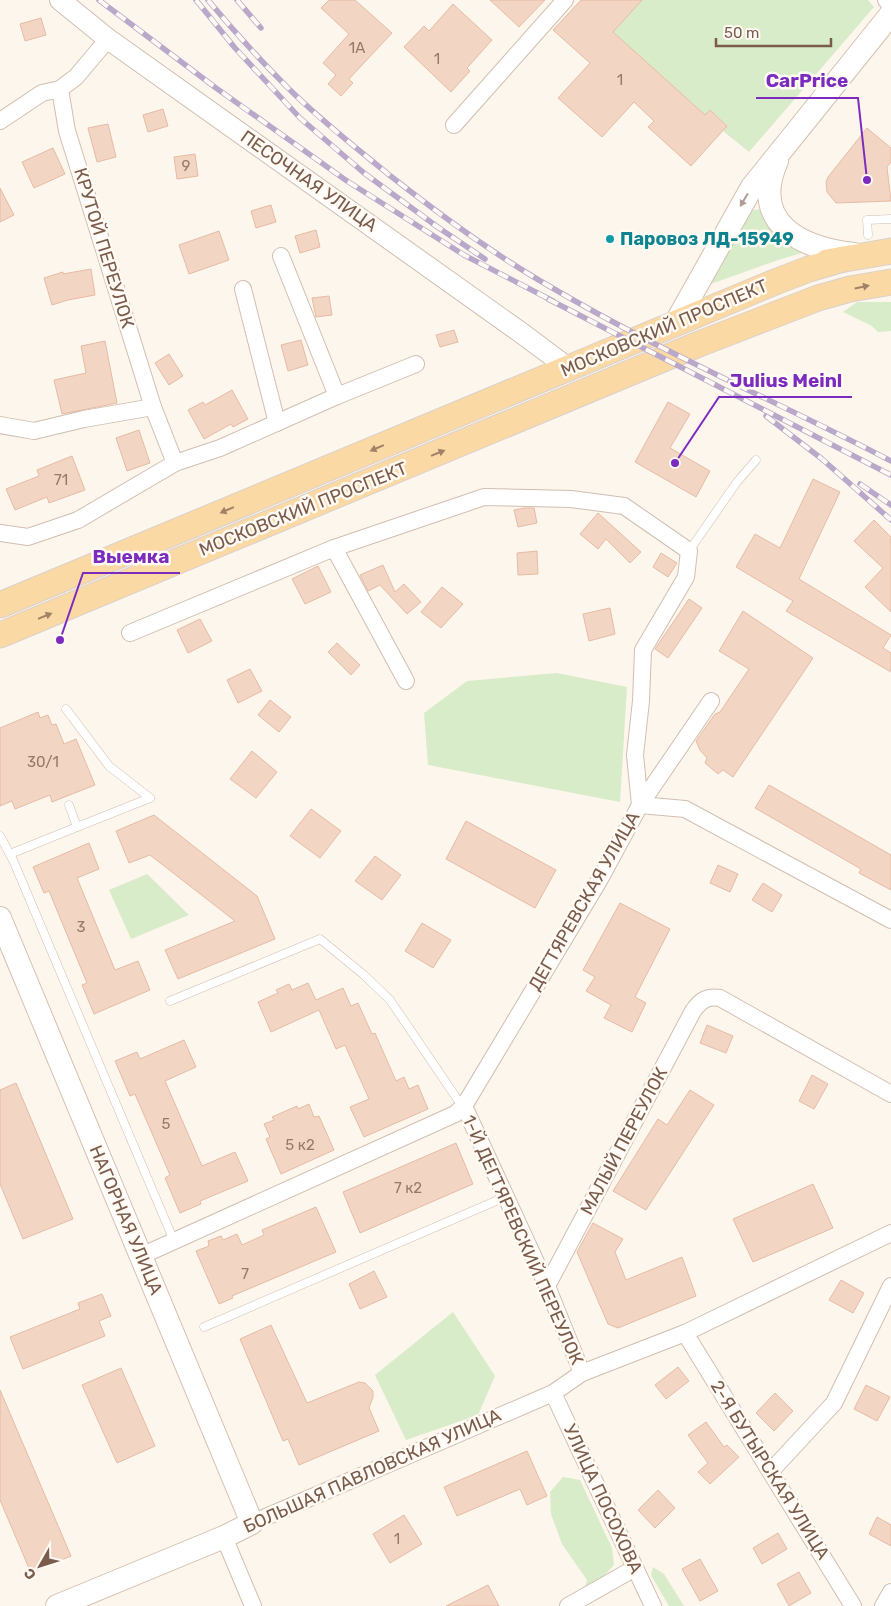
<svg xmlns="http://www.w3.org/2000/svg" width="891" height="1606" font-family="Rubik,sans-serif">
<style>
.green{fill:#d8ecc9}
.building{fill:#f3d5c3;stroke:#e6bba3}
.lines{fill:none;stroke-linecap:round;stroke-linejoin:round}
.service-casing{stroke:#d1beb0;stroke-width:9}
.minor-casing{stroke:#d1beb0;stroke-width:18}
.tertiary-casing{stroke:#d1beb0;stroke-width:22}
.secondary-casing{stroke:#d6c0b0;stroke-width:24}
.primary-casing{stroke:#dad1cd;stroke-width:27}
.service{stroke:#fff;stroke-width:8}
.minor{stroke:#fff;stroke-width:16}
.tertiary{stroke:#fff;stroke-width:20}
.secondary{stroke:#fff;stroke-width:22}
.primary{stroke:#fbd9a5;stroke-width:25}
.rail-casing{stroke:#b9a8c9;stroke-width:5.5}
.rail{stroke:#fffaf3;stroke-width:4;stroke-dasharray:11;stroke-linecap:butt}
.oneway{fill:#af9d94}
.oneway2{fill:#a18267}
.culture-dot{fill:#0f9aa8;stroke:#fffaf3;stroke-width:2}
.labels{text-anchor:middle;dominant-baseline:central;stroke-width:5;stroke-linejoin:round;paint-order:stroke}
.number-label{font-size:15px;fill:#987a6a}
.street-label{font-size:18px;fill:#7a5c4d;stroke:#fffaf3}
.culture-label{font-size:18px;font-weight:bold;fill:#0d838f;stroke:#fffaf3;text-anchor:start}
.leader{fill:none;stroke:#7b2cbf;stroke-width:2}
.callout-dot{fill:#7b2cbf;stroke:#fffaf3;stroke-width:2}
.callout-label{font-size:19px;text-anchor:middle;font-weight:bold;fill:#7b2cbf;stroke:#fffaf3;stroke-width:5;stroke-linejoin:round;paint-order:stroke}
</style>
<rect width="100%" height="100%" fill="#fdf6ec"/>
<g class="green">
<path d="M642 0H868L874 7 749 152 723 131 727 125 710 110 705 115 613 32Z"/>
<path d="M762 209 809 251 781 259 711 284 747 211Z"/>
<path d="M857 302H891V331L878 332 872 326 843 312Z"/>
<path d="M557 673 627 687 620 802 428 765 424 713 467 681Z"/>
<path d="M147 874 189 915 131 939 109 890Z"/>
<path d="M453 1312 495 1376 478 1415 406 1440 375 1375Z"/>
<path d="M563 1477 580 1480 612 1548 614 1565 604 1576 585 1587 587 1580 562 1544 551 1514 550 1492Z"/>
<path d="M653 1567 664 1574 684 1606H669L651 1575Z"/>
</g>
<g class="building">
<path d="M329 0H355L392 33 349 79 353 83 341 96 328 84 336 75 323 63 349 34 321 8Z"/>
<path d="M490 0H545L519 27Z"/>
<path d="M581 0H642L613 32 705 115 710 110 727 126 691 166 648 127 654 121 634 102 602 137 558 98 590 63 553 30Z"/>
<path d="M453 4 492 40 467 68 470 71 451 92 404 47 424 26 429 31Z"/>
<path d="M41 18 46 35 25 41 20 24Z"/>
<path d="M163 109 168 126 148 132 143 115Z"/>
<path d="M108 124 116 157 97 162 88 128Z"/>
<path d="M867 128 891 148V162L887 167 891 201 836 203 827 192 826 182 828 177Z"/>
<path d="M53 148 65 174 34 188 22 162Z"/>
<path d="M195 154 198 176 177 179 174 157Z"/>
<path d="M0 188 14 215 0 222Z"/>
<path d="M271 205 276 222 256 228 251 211Z"/>
<path d="M316 230 320 247 300 253 295 236Z"/>
<path d="M219 231 229 260 189 274 179 245Z"/>
<path d="M91 269 95 295 68 300 52 305 44 278 63 272V274Z"/>
<path d="M329 296 332 315 316 317 312 298Z"/>
<path d="M454 330 458 342 440 347 436 335Z"/>
<path d="M301 340 308 365 288 371 281 345Z"/>
<path d="M105 341 117 403 62 414 54 380 86 373 81 346Z"/>
<path d="M169 354 183 376 169 385 155 363Z"/>
<path d="M232 390 248 419 233 427 231 424 204 439 188 410 203 402 205 405Z"/>
<path d="M668 402 690 414 670 448 710 471 696 497 635 462Z"/>
<path d="M139 430 150 463 127 471 116 438Z"/>
<path d="M72 456 85 490 49 503 47 497 15 510 6 489 39 476 37 470Z"/>
<path d="M813 479 840 492 799 579 891 635 883 648 891 653V672L786 611 793 601 736 567 755 534 780 548Z"/>
<path d="M524 508H534L537 523 518 527 514 510Z"/>
<path d="M598 513 641 552 630 563 606 539 598 549 580 534Z"/>
<path d="M874 520 891 537V612L865 587 883 568 854 541Z"/>
<path d="M537 551 538 574 518 575 517 553Z"/>
<path d="M661 553 677 563 668 577 653 567Z"/>
<path d="M383 565 395 592 404 584 421 602 407 614 380 585 368 591 360 575Z"/>
<path d="M318 566 331 592 305 604 292 579Z"/>
<path d="M442 587 463 604 441 628 421 612Z"/>
<path d="M689 599 702 608 668 658 655 649Z"/>
<path d="M610 608 615 634 589 641 583 614Z"/>
<path d="M743 611 813 658 733 777 723 770 718 774 705 763 707 758 700 750 696 741 715 714 720 712 749 669 719 651Z"/>
<path d="M200 619 212 641 188 653 177 630Z"/>
<path d="M337 643 360 665 351 675 328 652Z"/>
<path d="M250 669 262 691 238 703 227 680Z"/>
<path d="M270 700 291 717 279 732 258 715Z"/>
<path d="M38 712 40 718 48 715 52 725 56 724 64 744 76 739 95 785 52 802 50 795 15 809 12 801 0 806V728Z"/>
<path d="M252 751 277 772 256 798 230 779Z"/>
<path d="M769 785 891 855V890L859 873 861 869 755 808Z"/>
<path d="M311 809 341 831 320 858 290 836Z"/>
<path d="M154 815 257 896 275 939 178 979 165 950 235 921 150 855 129 863 116 831Z"/>
<path d="M466 821 556 870 535 908 446 859Z"/>
<path d="M89 843 99 869 77 878 115 970 138 961 150 990 94 1014 82 985 87 983 49 891 44 893 33 867Z"/>
<path d="M375 856 401 875 382 900 355 881Z"/>
<path d="M718 865 738 874 730 892 710 883Z"/>
<path d="M763 883 782 895 772 912 752 900Z"/>
<path d="M620 903 670 929 635 997 646 1003 632 1032 604 1018 611 1005 586 991 595 977 583 970Z"/>
<path d="M422 923 451 940 433 968 405 951Z"/>
<path d="M308 983 316 1000 343 988 351 1006 358 1003 372 1034 375 1033 396 1081 404 1077 409 1089 418 1085 428 1109 364 1137 350 1107 369 1099 345 1045 336 1049 319 1010 271 1032 258 1002 278 993 276 990 289 984 292 990Z"/>
<path d="M707 1025 733 1036 726 1053 700 1043Z"/>
<path d="M184 1040 196 1067 165 1081 202 1166 235 1152 248 1181 200 1201 201 1204 180 1213 165 1178 170 1175 135 1094 130 1096 115 1061 137 1052 140 1059Z"/>
<path d="M812 1075 828 1084 814 1109 799 1101Z"/>
<path d="M16 1083 73 1219 23 1239 0 1184V1090Z"/>
<path d="M690 1090 714 1105 646 1210 613 1191 658 1119 667 1125Z"/>
<path d="M309 1104 314 1117 319 1116 334 1150 281 1174 266 1139 270 1137 264 1124 274 1120 272 1117 297 1106 298 1109Z"/>
<path d="M456 1143 473 1184 360 1233 343 1192Z"/>
<path d="M813 1184 833 1228 753 1262 733 1219Z"/>
<path d="M316 1207 336 1252 232 1296 233 1298 219 1304 196 1251 209 1246 208 1241 221 1236 223 1240 237 1234 242 1245 264 1235 262 1230Z"/>
<path d="M593 1223 623 1239 615 1252 626 1280 682 1257 696 1296 618 1328 608 1324 577 1252Z"/>
<path d="M374 1271 387 1297 360 1309 349 1284Z"/>
<path d="M841 1280 864 1293 853 1313 829 1300Z"/>
<path d="M102 1294 111 1316 99 1321 105 1336 23 1369 10 1337 80 1309 78 1303Z"/>
<path d="M271 1325 307 1403 359 1382 365 1383 373 1391V1397L369 1408 379 1431 299 1465 288 1439 283 1441 240 1339Z"/>
<path d="M678 1367 689 1381 666 1399 655 1385Z"/>
<path d="M121 1368 155 1446 117 1463 82 1385Z"/>
<path d="M866 1385 890 1397 877 1421 854 1409Z"/>
<path d="M0 1390 71 1556 31 1573 0 1500Z"/>
<path d="M775 1393 793 1411 774 1431 756 1413Z"/>
<path d="M706 1422 724 1447 727 1445 739 1457 710 1484 698 1472 708 1463 688 1435Z"/>
<path d="M527 1451 547 1496 527 1505 520 1489 457 1516 444 1487Z"/>
<path d="M658 1490 675 1508 655 1528 638 1510Z"/>
<path d="M404 1515 422 1544 390 1563 373 1534Z"/>
<path d="M877 1517 891 1525V1546L869 1534Z"/>
<path d="M778 1533 787 1549 762 1564 753 1548Z"/>
<path d="M700 1559 718 1591 700 1601 682 1569Z"/>
<path d="M799 1572 811 1593 789 1606 777 1584Z"/>
<path d="M488 1585 499 1606H446Z"/>
</g>
<g class="lines">
<g class="service-casing">
<g id="service">
<path d="M868 235 867 220 891 219"/>
<path d="M689 551 737 482 756 460"/>
<path d="M66 709 109 766 150 798"/>
<path d="M69 805 77 827 150 798"/>
<path d="M0 836 13 860 174 1241"/>
<path d="M10 854 77 827"/>
<path d="M170 1001 320 939 364 975 390 1000 462 1106"/>
<path d="M204 1327 505 1197"/>
</g>
</g>
<g class="minor-casing">
<g id="minor">
<path d="M886 0 891 6"/>
<path d="M60 89 67 131 153 407 175 463"/>
<path d="M0 121 42 93 60 89 76 77 108 39"/>
<path d="M454 125 565 0"/>
<path d="M281 256 337 396"/>
<path d="M243 289 277 423"/>
<path d="M0 425 34 431 84 419 153 407"/>
<path d="M0 533 28 537 78 520 175 463 220 448 337 396 416 364"/>
<path d="M334 548 406 681"/>
<path d="M130 633 334 548 484 497 571 499 624 506 689 551 686 577 643 650 641 701 635 755 640 805 685 809 891 920"/>
<path d="M464 1106 547 1286 582 1373"/>
<path d="M141 1256 455 1114 464 1106 600 879 640 805 711 701"/>
<path d="M547 1286 693 1011C701 1000 707 996 720 998L891 1094"/>
<path d="M685 1333 853 1606"/>
<path d="M553 1393 653 1606"/>
<path d="M771 1471 834 1403 891 1286"/>
<path d="M252 1523 553 1393 582 1373 685 1333 891 1233"/>
<path d="M224 1537 253 1606"/>
<path d="M568 1606 635 1568"/>
<path d="M883 1606 891 1592"/>
</g>
</g>
<g class="tertiary-casing">
<path id="tertiary" d="M60 0 108 39 520 332 559 361"/>
</g>
<g class="secondary-casing">
<g id="secondary">
<path d="M777 161C749 224 802 248 854 254"/>
<path d="M675 324 752 187 891 14"/>
<path d="M0 918 252 1523 224 1537 57 1606"/>
</g>
</g>
<g class="primary-casing">
<g id="primary">
<path d="M827 262 891 251"/>
<path d="M0 605 775 282 809 269 843 259"/>
<path d="M0 635 699 344 818 298 850 289 891 282"/>
</g>
</g>
<use href="#service" class="service"/>
<use href="#minor" class="minor"/>
<use href="#tertiary" class="tertiary"/>
<use href="#secondary" class="secondary"/>
<use href="#primary" class="primary"/>
<g class="rail-casing">
<g id="rail">
<path d="M99 0 216 88 347 181 464 255 553 301"/>
<path d="M196 0 235 48 300 118 364 173 439 228"/>
<path d="M208 0C233 30 259 59 287 87 318 118 354 146 388 174 439 214 493 254 549 286 659 351 778 402 891 461"/>
<path d="M237 0 261 28"/>
<path d="M433 224 485 259"/>
<path d="M548 299 891 475"/>
<path d="M766 416 822 459 891 520"/>
<path d="M860 484 891 505"/>
</g>
</g>
<use href="#rail" class="rail"/>
</g>
<defs><path id="oneway-solid" d="M-6-.8H1V-3.2L6.5 0L1 3.2V.8H-6Z" transform="scale(1.25)"/></defs>
<use class="oneway" href="#oneway-solid" transform="translate(744 200) rotate(121)"/>
<g class="oneway2">
<use href="#oneway-solid" transform="translate(862 287) rotate(-12)"/>
<use href="#oneway-solid" transform="translate(377 448) rotate(157)"/>
<use href="#oneway-solid" transform="translate(438 453) rotate(-22)"/>
<use href="#oneway-solid" transform="translate(227 510) rotate(157)"/>
<use href="#oneway-solid" transform="translate(45 616) rotate(-22)"/>
</g>
<circle class="culture-dot" cx="610" cy="239" r="5"/>
<g class="labels">
<g class="number-label">
<text x="357" y="48">1А</text>
<text x="437" y="59">1</text>
<text x="620" y="80">1</text>
<text x="186" y="166">9</text>
<text x="61" y="480">71</text>
<text x="43" y="762">30/1</text>
<text x="81" y="927">3</text>
<text x="166" y="1124">5</text>
<text x="300" y="1145">5 к2</text>
<text x="408" y="1188">7 к2</text>
<text x="245" y="1274">7</text>
<text x="397" y="1539">1</text>
</g>
<g class="street-label">
<text transform="translate(309 181) rotate(35)">ПЕСОЧНАЯ УЛИЦА</text>
<text transform="translate(104 248) rotate(73)">КРУТОЙ ПЕРЕУЛОК</text>
<text transform="translate(664 328) rotate(-23)">МОСКОВСКИЙ ПРОСПЕКТ</text>
<text transform="translate(303 509) rotate(-22)">МОСКОВСКИЙ ПРОСПЕКТ</text>
<text transform="translate(584 901) rotate(-60)">ДЕГТЯРЕВСКАЯ УЛИЦА</text>
<text transform="translate(624 1141) rotate(-62)">МАЛЫЙ ПЕРЕУЛОК</text>
<text transform="translate(126 1220) rotate(67)">НАГОРНАЯ УЛИЦА</text>
<text transform="translate(523 1240) rotate(66)">1-Й ДЕГТЯРЕВСКИЙ ПЕРЕУЛОК</text>
<text transform="translate(770 1470) rotate(58)">2-Я БУТЫРСКАЯ УЛИЦА</text>
<text transform="translate(372 1471) rotate(-24)">БОЛЬШАЯ ПАВЛОВСКАЯ УЛИЦА</text>
<text transform="translate(603 1499) rotate(65)">УЛИЦА ПОСОХОВА</text>
</g>
<g class="culture-label">
<text x="620" y="239">Паровоз ЛД-15949</text>
</g>
</g>
<path class="leader" d="M867 180L858 98H756M675 463L719 397H852M60 640L83 573H180"/>
<g class="callout-dot">
<circle cx="867" cy="180" r="5"/>
<circle cx="675" cy="463" r="5"/>
<circle cx="60" cy="640" r="5"/>
</g>
<g class="callout-label">
<text x="807" y="87">CarPrice</text>
<text x="786" y="387">Julius Meinl</text>
<text x="131" y="563">Выемка</text>
</g>
<g transform="translate(40 1566) rotate(231)" stroke="#fffaf3" stroke-width="4" paint-order="stroke">
<path d="M0-4L9 19L0 12L-9 19Z" fill="#7a5c4d"/>
<text y="-8" font-size="14" font-weight="bold" text-anchor="middle" fill="#7a5c4d">С</text>
</g>
<path d="M716 38v8h115v-8" fill="none" stroke="#7a5c4d" stroke-width="2.5"/>
<text x="724" y="38" font-size="15" fill="#7a5c4d" stroke="#fffaf3" stroke-width="4" paint-order="stroke">50 m</text>
</svg>
